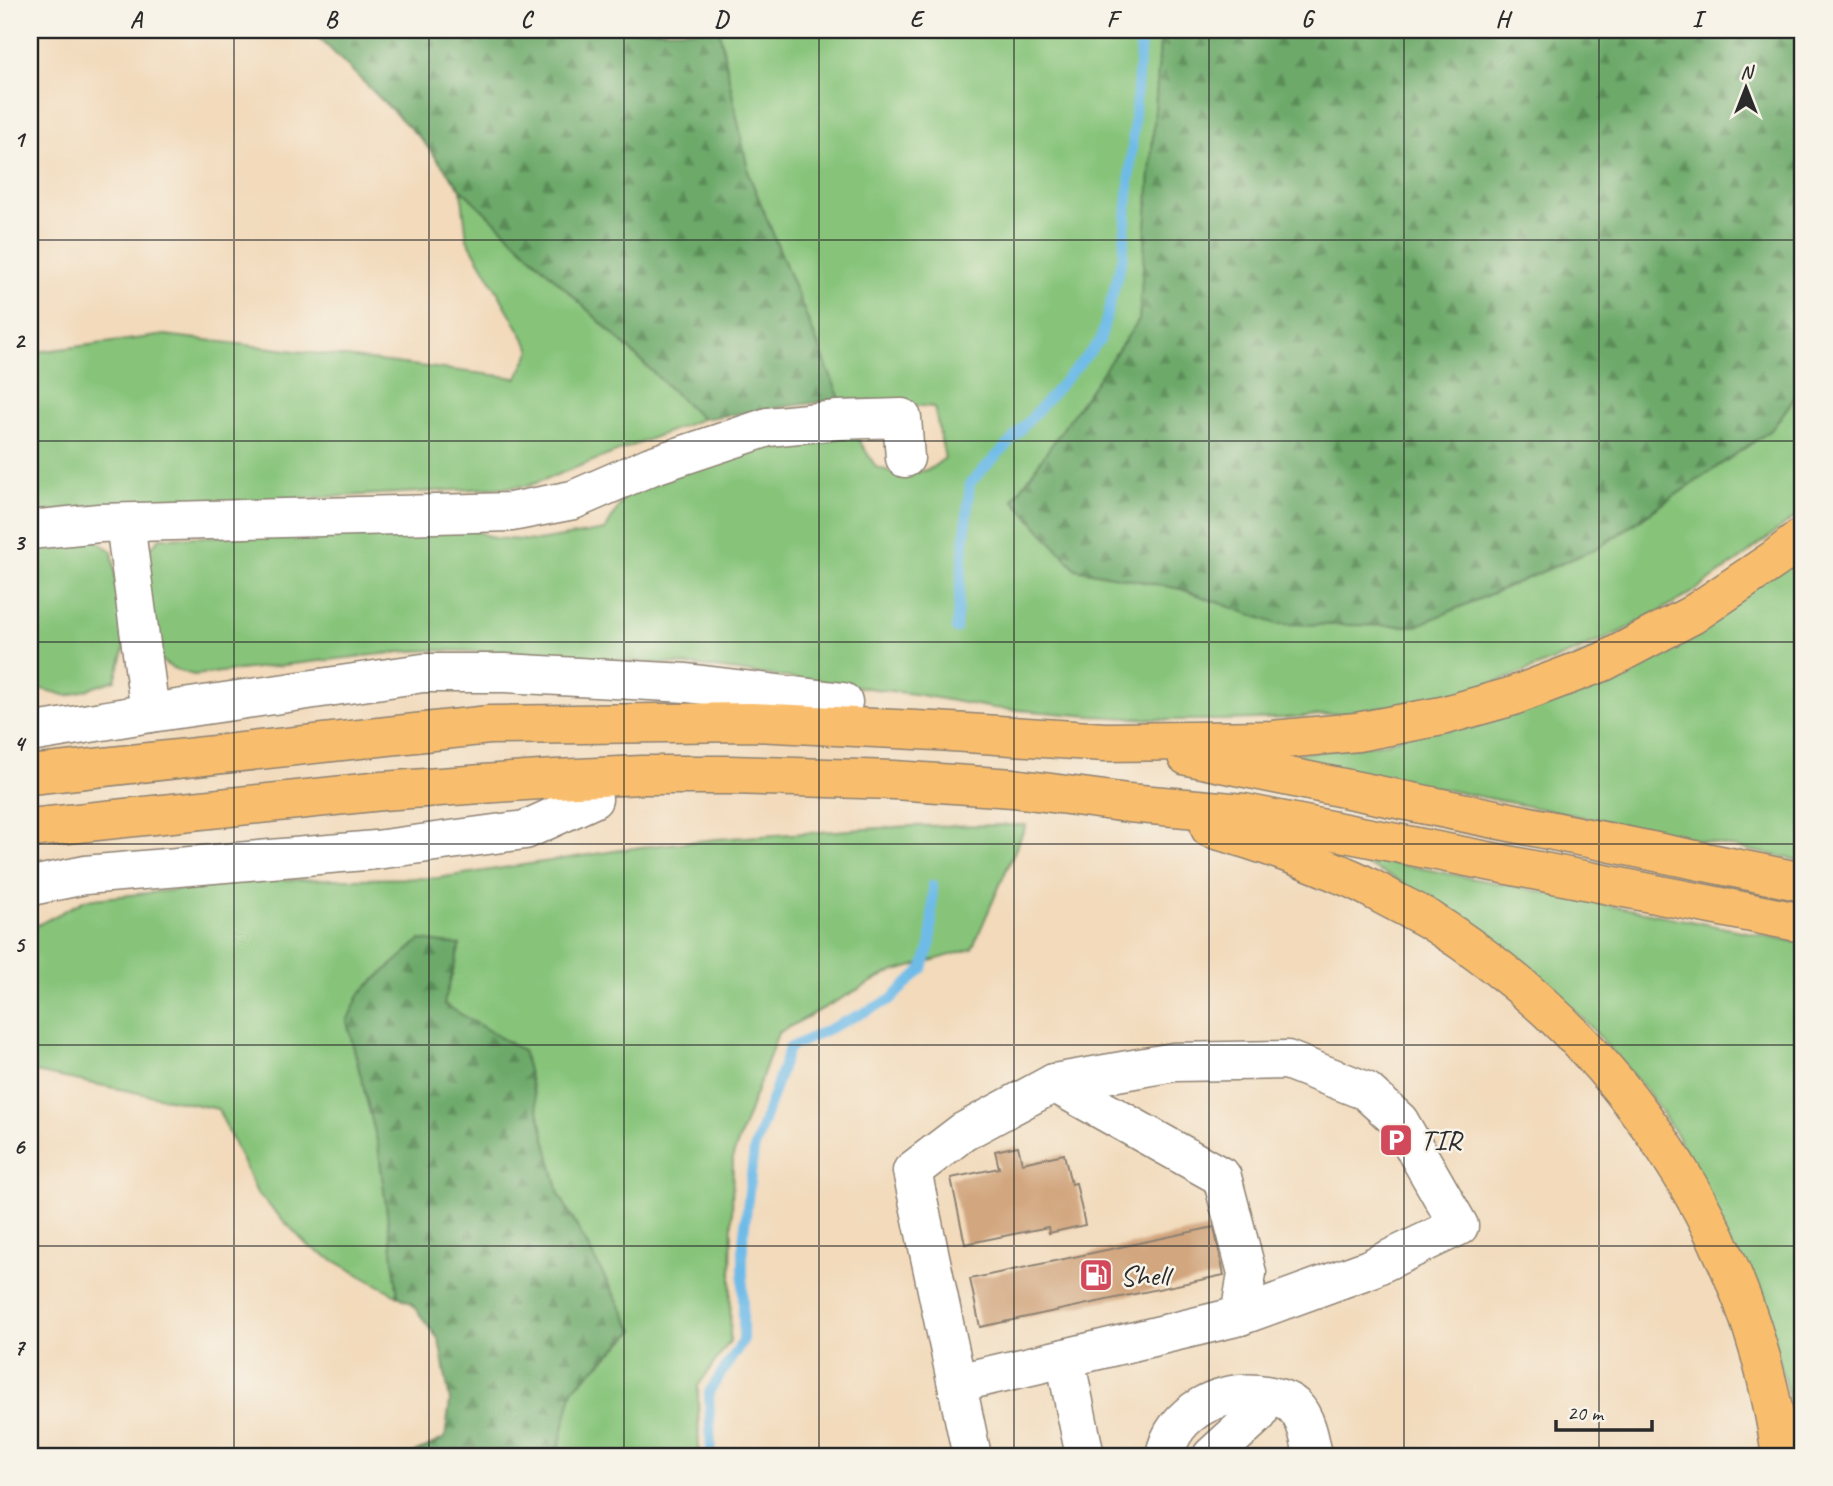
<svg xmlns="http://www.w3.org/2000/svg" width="1833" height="1486" font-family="Caveat,sans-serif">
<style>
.grass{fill:#87c47a;stroke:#597852;stroke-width:2}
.forest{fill:url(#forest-firs);stroke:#4c6a4a;stroke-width:2}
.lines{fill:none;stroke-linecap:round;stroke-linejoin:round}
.stream{stroke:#6ebbe8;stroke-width:10}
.building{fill:#d2a67e}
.minor-casing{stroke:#8e8273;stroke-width:41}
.highway-casing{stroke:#8e8273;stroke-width:41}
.minor{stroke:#fff;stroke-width:38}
.highway{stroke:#f9be6d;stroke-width:38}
.grid{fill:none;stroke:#2b2b2b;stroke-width:2;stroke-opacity:0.55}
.labels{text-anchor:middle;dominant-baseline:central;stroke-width:5;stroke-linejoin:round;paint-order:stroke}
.poi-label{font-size:30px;fill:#2b2b2b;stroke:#f7f3e8;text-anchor:start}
.neatline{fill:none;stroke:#2b2b2b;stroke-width:2.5}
.grid-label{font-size:23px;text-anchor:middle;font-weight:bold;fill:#2b2b2b}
</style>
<defs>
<pattern id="forest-firs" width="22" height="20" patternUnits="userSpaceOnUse" patternTransform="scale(1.75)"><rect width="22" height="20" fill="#6daa6a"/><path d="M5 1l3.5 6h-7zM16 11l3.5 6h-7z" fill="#5a8b57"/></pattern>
</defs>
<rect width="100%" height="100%" fill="#f7f3e8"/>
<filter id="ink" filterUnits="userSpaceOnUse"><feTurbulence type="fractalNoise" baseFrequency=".0143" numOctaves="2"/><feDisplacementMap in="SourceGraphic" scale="14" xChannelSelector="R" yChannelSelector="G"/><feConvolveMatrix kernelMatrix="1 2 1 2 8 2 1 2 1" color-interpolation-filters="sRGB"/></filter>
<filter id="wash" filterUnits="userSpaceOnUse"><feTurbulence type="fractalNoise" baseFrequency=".00686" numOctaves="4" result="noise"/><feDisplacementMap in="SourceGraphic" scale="28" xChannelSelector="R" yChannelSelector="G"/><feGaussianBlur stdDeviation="1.57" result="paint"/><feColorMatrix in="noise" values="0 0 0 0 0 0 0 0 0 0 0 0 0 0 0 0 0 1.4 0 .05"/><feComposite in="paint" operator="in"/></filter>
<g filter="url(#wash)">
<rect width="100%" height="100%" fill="#f2dabb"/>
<g class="grass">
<path d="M719 30H1161L1139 320 1014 500 1076 569 1181 589 1277 624 1416 626 1600 547 1771 430 1803 386V511L1743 557 1690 594 1627 629 1572 653 1509 678 1460 692 1401 705 1342 713 1285 718 1223 720H1170L1091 716 993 708 914 694 699 666 525 653 435 650 409 651 194 675C179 671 167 667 156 656L142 573 149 549 160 538 470 529 493 538 538 541 605 530 628 491 791 434 857 437 876 467 903 476 930 469 945 458 934 407 840 399 749 175Z"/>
<path d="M461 189 702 419 528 486 30 513V353L165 335 517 378 531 350 467 239Z"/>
<path d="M85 534 112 551 125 647 115 680 68 696 30 686V540Z"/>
<path d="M1803 553V861L1277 756 1388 743Z"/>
<path d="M1026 825 972 949 886 974 778 1033 733 1156 730 1341 698 1386 699 1456H545L559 1446 573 1389 634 1331 559 1194 523 1052 443 1004 459 945 347 1021 378 1145 398 1296 308 1246 257 1193 218 1109 30 1071V929L85 900 263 880 438 878 641 847 717 839 910 826Z"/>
<path d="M1338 852 1803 943V1456H1798L1795 1423 1779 1359 1677 1136 1649 1094 1590 1026 1556 993 1521 963 1434 901 1390 876Z"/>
</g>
<g class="forest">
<path d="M311 30H719L749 175 840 399 702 419 461 189 421 139Z"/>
<path d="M1161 30H1803V386L1771 430 1599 547 1416 626 1277 624 1181 589 1076 569 1013 500 1139 320Z"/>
<path d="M420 940 460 945 444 1004 523 1051 559 1194 634 1331 573 1389 559 1446 545 1456H408L445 1438 450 1401 439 1340 411 1303 398 1296 378 1145 347 1021 360 993Z"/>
</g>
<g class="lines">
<g class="stream">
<path d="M956 629 970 483 1006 446 1100 341 1123 256 1142 30"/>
<path d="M711 1456 709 1392 743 1341V1241L754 1150 789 1048 890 1000 923 968 931 942 933 885"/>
</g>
</g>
<g id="blocks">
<g class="building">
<path d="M1018 1146 1022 1163 1064 1154 1071 1184 1076 1183 1085 1225 1049 1233 1048 1227 965 1244 951 1178 999 1168 995 1151Z"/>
<path d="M1214 1227 1224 1275 980 1327 970 1279Z"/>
</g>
</g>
</g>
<g filter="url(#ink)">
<use href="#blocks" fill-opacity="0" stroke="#8e8273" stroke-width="2"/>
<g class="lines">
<g class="minor-casing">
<g id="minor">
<path d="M125 523 150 713"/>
<path d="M30 530 99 523 511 512 573 500 651 466 768 427 838 420 902 418 905 458"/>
<path d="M30 733 150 713 423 673H505L687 683 843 702"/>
<path d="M30 888 32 886 85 875 376 850 525 830 593 799"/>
<path d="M1054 1083 1174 1062 1287 1060 1366 1091 1399 1121 1459 1226 1369 1269 1240 1316"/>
<path d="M957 1383 1065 1358"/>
<path d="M972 1456 912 1171 963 1132 1054 1083 1222 1177 1247 1273 1240 1316 1065 1358 1085 1456"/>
<path d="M1165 1456C1172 1412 1223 1387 1265 1395 1275 1397 1286 1399 1294 1406 1307 1419 1310 1440 1313 1456"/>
<path d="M1212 1456 1258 1414"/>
</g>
</g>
<g class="highway-casing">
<g id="highway">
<path d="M1187 756 1803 882"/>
<path d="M30 775 489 725 752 722 936 731 1105 742 1273 740 1357 732 1442 716 1510 697 1603 662 1692 615 1775 559 1803 537"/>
<path d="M30 828 382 791 555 779 642 775H730L894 780 1013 788 1128 803 1244 813 1803 923"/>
<path d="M1210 828C1256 841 1302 857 1345 876 1361 882 1377 892 1392 900 1405 907 1418 913 1430 920 1620 1040 1751 1232 1781 1456"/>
</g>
</g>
<use href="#minor" class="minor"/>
<use href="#highway" class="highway"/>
</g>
</g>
<path class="grid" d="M234 30V1456M429 30V1456M624 30V1456M819 30V1456M1014 30V1456M1209 30V1456M1404 30V1456M1599 30V1456M30 240H1803M30 441H1803M30 642H1803M30 844H1803M30 1045H1803M30 1246H1803"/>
<defs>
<g id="parking-square" transform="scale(1.75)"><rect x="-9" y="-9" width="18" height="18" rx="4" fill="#d1495b" stroke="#f7f3e8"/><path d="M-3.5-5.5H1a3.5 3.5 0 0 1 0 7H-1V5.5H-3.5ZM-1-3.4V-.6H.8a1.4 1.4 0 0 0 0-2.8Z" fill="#fff"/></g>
<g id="fuel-square" transform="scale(1.75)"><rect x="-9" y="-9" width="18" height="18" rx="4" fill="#d1495b" stroke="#f7f3e8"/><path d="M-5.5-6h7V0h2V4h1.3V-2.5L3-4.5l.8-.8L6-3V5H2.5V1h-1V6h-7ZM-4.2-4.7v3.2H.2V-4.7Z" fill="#fff"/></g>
</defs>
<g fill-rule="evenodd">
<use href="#parking-square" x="1396" y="1140"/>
<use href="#fuel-square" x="1096" y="1275"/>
</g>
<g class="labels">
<g class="poi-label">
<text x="1420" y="1140">TIR</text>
<text x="1120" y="1275">Shell</text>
</g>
</g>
<rect width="1833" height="1486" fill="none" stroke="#f7f3e8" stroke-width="77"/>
<g transform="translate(1746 88)" stroke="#f7f3e8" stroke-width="5" paint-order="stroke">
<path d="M0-5L12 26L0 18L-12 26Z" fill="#2b2b2b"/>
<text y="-10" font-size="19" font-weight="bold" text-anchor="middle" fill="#2b2b2b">N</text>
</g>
<path d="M1556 1420v10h96v-10" fill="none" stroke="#2b2b2b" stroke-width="3.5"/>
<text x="1567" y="1420" font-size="21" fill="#2b2b2b" stroke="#f7f3e8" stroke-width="5" paint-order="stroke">20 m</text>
<rect x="38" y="38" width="1756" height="1410" class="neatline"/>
<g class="grid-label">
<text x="136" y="27">A</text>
<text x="331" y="27">B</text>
<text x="526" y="27">C</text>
<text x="721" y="27">D</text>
<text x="916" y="27">E</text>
<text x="1112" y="27">F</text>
<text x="1307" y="27">G</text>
<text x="1502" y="27">H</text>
<text x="1697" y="27">I</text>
<text x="19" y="147">1</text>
<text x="19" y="348">2</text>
<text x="19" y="550">3</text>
<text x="19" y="751">4</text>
<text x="19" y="952">5</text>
<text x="19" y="1154">6</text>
<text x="19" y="1355">7</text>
</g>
</svg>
